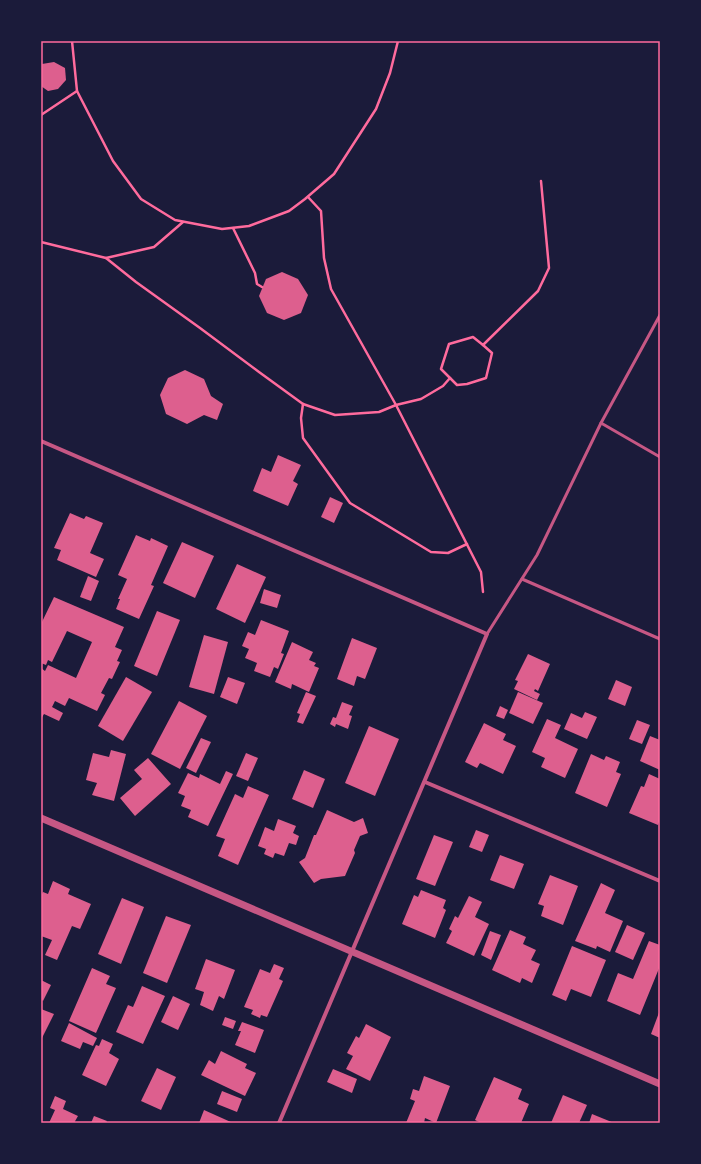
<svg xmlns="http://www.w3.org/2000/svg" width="701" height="1164" font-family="'PT Sans Narrow',sans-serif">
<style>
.building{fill:#dd5f8e}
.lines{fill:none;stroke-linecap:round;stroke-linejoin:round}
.path{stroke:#ff6b9d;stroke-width:2.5}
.service{stroke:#c65784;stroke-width:3}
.minor{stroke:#c65784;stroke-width:4}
.tertiary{stroke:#c65784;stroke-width:7}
.neatline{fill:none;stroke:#ff6b9d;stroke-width:1.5}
</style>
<rect width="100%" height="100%" fill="#1b1b3a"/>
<g class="building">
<path d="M54 62 65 68 66 80 58 89 48 91 41 86V66L42 64Z"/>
<path d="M282 272 298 279 308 295 301 313 284 320 267 313 259 296 266 279Z"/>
<path d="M185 370 204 379 211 396 223 404 217 420 204 415 187 424 166 414 160 395 168 378Z"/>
<path d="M278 455 301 465 293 481 298 484 288 506 253 491 262 468 271 472Z"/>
<path d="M330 497 343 503 334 523 321 517Z"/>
<path d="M70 513 84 519 86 516 103 523 90 553 104 559 96 577 57 560 61 550 54 548Z"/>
<path d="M136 535 150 541 151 538 168 546 151 585 154 586 139 619 116 609 120 599H118L127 579 118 575Z"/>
<path d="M182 542 214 556 195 598 163 583Z"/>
<path d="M237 564 266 577 245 623 216 609Z"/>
<path d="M88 576 99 581 91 601 80 597Z"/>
<path d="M264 589 281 595 277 608 260 603Z"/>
<path d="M54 597 124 627 115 647 122 650 117 661 120 662 112 679 109 678 101 693 105 695 97 711 69 698 65 706 55 701 52 707 63 713 59 721 44 714 41 719V668L45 671 48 665 76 678 92 642 67 631 52 662 48 660 46 665 41 663V624Z"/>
<path d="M157 611 180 620 157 676 134 666Z"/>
<path d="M261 620 289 631 281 653 284 654 278 669 274 667 270 677 254 671 257 663 245 658 249 649 242 646 248 632 255 635Z"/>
<path d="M204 635 228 642 214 694 189 687Z"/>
<path d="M352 638 377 648 365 679 357 676 354 686 337 679Z"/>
<path d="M292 642 313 652 309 660 316 663 314 666 319 668 309 692 292 684 291 689 275 682Z"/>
<path d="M528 654 550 664 538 691 535 689 534 691 540 694 537 700 514 689 518 681 515 680Z"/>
<path d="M126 677 152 692 123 741 98 726Z"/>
<path d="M228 677 245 683 237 704 220 697Z"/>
<path d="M616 680 632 687 625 706 608 699Z"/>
<path d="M306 692 316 696 303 724 297 722 300 714 297 713Z"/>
<path d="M518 692 543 703 533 724 509 713Z"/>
<path d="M179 701 207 716 180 769 151 754Z"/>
<path d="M342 702 353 706 349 715 352 716 348 729 336 724 335 727 330 724 333 717 336 718Z"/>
<path d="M500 706 508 710 504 719 496 716Z"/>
<path d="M585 712 597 717 587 739 564 729 571 713 582 718Z"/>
<path d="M547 719 561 725 555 738 578 749 565 778 541 767 545 758 532 752Z"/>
<path d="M637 720 650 725 642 744 629 739Z"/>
<path d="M484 723 506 734 503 740 516 746 503 774 480 763 477 768 465 762Z"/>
<path d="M369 726 399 739 375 796 345 783Z"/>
<path d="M650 736 660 740V770L640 761Z"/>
<path d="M201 738 211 742 196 773 186 768Z"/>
<path d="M111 750 126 754 114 801 92 795 97 783 86 780 93 753 109 757Z"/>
<path d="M246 753 258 758 248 781 236 776Z"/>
<path d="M591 754 604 760 606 756 620 762 616 772 621 774 607 807 575 793Z"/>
<path d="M148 758 171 784 135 816 120 798 142 779 134 770Z"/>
<path d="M304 770 325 779 313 808 292 799Z"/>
<path d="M226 771 233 774 208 826 188 817 191 810 181 806 185 796 178 793 188 773 199 778 200 774 220 784Z"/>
<path d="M649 774 660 779V819L658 825 629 813 641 786 644 787Z"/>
<path d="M248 786 269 795 238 865 218 856 225 839 216 836 235 794 243 798Z"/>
<path d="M327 810 354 822 363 818 368 833 360 836 354 850 355 853 345 876 321 879 314 883 299 862 305 858 314 835H316Z"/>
<path d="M278 819 296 826 293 833 299 836 296 845 289 843 284 856 275 853 273 858 264 854 266 849 258 846 265 827 274 831Z"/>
<path d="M476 830 489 835 482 852 469 847Z"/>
<path d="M434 835 453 842 435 886 416 879Z"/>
<path d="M500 855 524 864 514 889 490 880Z"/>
<path d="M550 875 578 886 563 925 541 916 544 906 538 904Z"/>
<path d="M53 881 70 889 68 894 91 904 80 929 72 926 57 960 45 955 52 940 41 936V896L43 892 48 894Z"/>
<path d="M601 883 615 890 605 913 623 921 610 952 597 946 596 949 575 941Z"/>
<path d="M421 890 446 900 443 908 446 910 435 938 402 924 414 895 418 897Z"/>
<path d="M469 896 482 902 475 917 489 924 474 956 446 943 452 931 449 929 455 916 458 918Z"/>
<path d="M122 898 144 907 121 964 98 954Z"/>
<path d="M166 916 191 925 167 983 143 973Z"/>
<path d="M627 925 645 933 633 960 615 952Z"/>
<path d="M510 930 526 937 523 944 536 950 531 960 540 964 532 983 522 978 520 983 492 970Z"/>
<path d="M490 931 501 935 491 960 481 955Z"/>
<path d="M649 941 660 945V966L640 1015 607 1001 618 973 633 979Z"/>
<path d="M572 946 606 960 591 997 571 989 566 1001 552 995Z"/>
<path d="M206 959 235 970 224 999 219 996 213 1011 200 1005 204 992 195 989Z"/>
<path d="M274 964 284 968 279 979 283 981 267 1017 261 1015 260 1018 251 1014 253 1010 244 1007 260 969 270 973Z"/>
<path d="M92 968 110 976 106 984 116 988 96 1033 69 1021Z"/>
<path d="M41 980 51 985 43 1001 41 999Z"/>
<path d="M142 986 165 996 143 1044 116 1032 128 1005 133 1007Z"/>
<path d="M173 996 190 1004 178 1030 161 1022Z"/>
<path d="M41 1009 54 1014 41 1040Z"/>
<path d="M660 1010V1038L651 1034Z"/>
<path d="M225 1017 236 1021 233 1029 222 1025Z"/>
<path d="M242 1022 264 1030 255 1053 235 1045 241 1031H238Z"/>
<path d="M69 1023 97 1038 93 1046 83 1042 80 1049 61 1041Z"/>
<path d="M366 1024 391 1037 370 1081 346 1069 353 1056 347 1053 356 1036 359 1038Z"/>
<path d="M102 1039 113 1044 109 1053 119 1059 106 1086 82 1075 96 1045 99 1046Z"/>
<path d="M221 1051 247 1064 245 1068 256 1073 245 1096 201 1075 209 1060 215 1064Z"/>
<path d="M157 1068 176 1077 161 1110 141 1101Z"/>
<path d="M333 1069 357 1079 352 1093 327 1082Z"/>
<path d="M424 1076 450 1086 436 1123 425 1118 424 1123H406L415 1101 410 1099 413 1089 419 1091Z"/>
<path d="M494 1077 522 1089 518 1099 529 1104 521 1123H481L475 1120Z"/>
<path d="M222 1091 242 1099 237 1112 217 1104Z"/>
<path d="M563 1095 587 1105 579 1123H551Z"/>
<path d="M55 1096 66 1101 63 1109 78 1116 74 1123H49L55 1110 50 1108Z"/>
<path d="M204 1110 233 1123H199Z"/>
<path d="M592 1114 614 1123H589Z"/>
<path d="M94 1116 107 1121 106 1123H91Z"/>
</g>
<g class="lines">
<g class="path">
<path d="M77 91 113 161 141 199 175 220 222 229 249 226 289 211 305 199 334 174 376 109 390 73 398 41"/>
<path d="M41 115 77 91 72 41"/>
<path d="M308 197 321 211 324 258 331 289 396 405 481 572 483 592"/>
<path d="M233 228 255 273 257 284 262 287"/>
<path d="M41 242 106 258 136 282 200 328 259 372 303 404 335 415 379 412 396 405 421 399 443 386 450 378 441 369 449 344 473 337 483 345 538 291 549 268 541 181"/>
<path d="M106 258 154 247 183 222"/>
<path d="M450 378 457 385 467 384 486 378 492 353 483 345"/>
<path d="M303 404 301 418 303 438 350 503 431 552 448 553 467 544"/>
</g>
<g class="service">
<path d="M601 423 660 457"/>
<path d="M522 579 660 639"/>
<path d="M487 634 537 555 601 423 660 315"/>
</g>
<g class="minor">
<path d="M41 441 487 634 279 1123"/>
<path d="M425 782 660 881"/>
</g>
<path class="tertiary" d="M41 818 660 1084"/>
</g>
<rect width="701" height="1164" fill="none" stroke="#1b1b3a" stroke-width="84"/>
<rect x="42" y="42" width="617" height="1080" class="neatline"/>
</svg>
